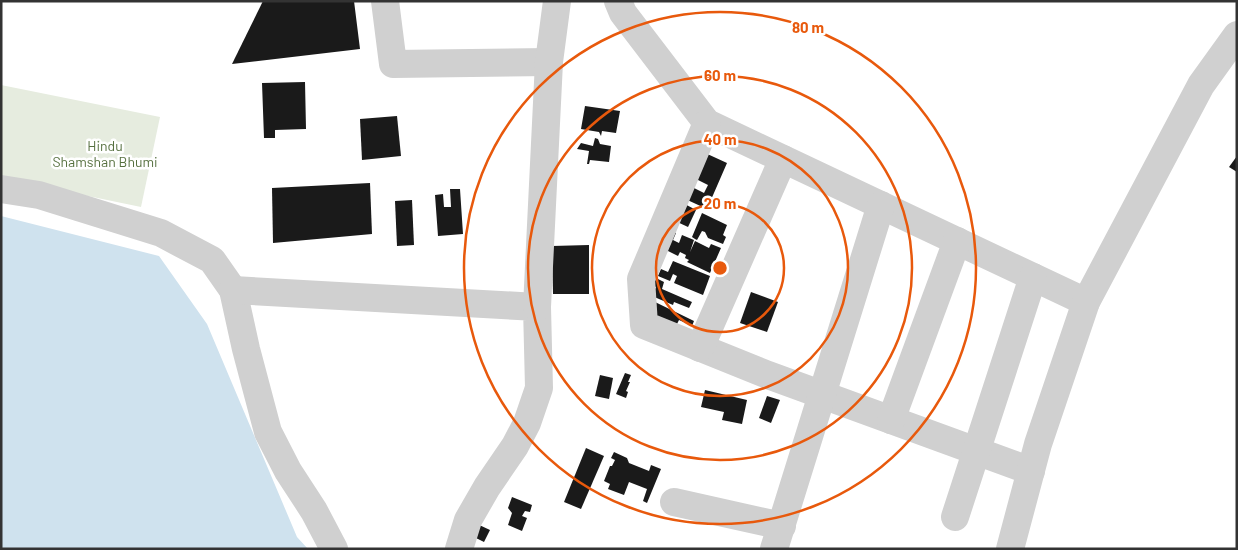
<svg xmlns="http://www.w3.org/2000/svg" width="1238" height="550" font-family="Barlow,sans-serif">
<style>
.green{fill:#e6ecdf}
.water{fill:#cfe2ee}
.building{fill:#1a1a1a}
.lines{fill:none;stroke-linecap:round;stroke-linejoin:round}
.minor{stroke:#d0d0d0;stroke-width:28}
.ring{fill:none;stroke:#e8590c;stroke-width:2.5}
.labels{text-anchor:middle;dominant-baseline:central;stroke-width:5;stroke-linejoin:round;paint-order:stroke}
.park-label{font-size:14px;fill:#56703f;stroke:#fff}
.centre{fill:#e8590c;stroke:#fff;stroke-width:2.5}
.ring-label{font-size:15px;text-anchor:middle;font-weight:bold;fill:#e8590c;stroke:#fff;stroke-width:5;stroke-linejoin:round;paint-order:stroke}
</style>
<rect width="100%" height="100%" fill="#fff"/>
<path class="green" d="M1 85 160 117 141 207 1 178Z"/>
<path class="water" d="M1 216 159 256 207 324 297 537 308 549H1Z"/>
<g class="building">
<path d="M263 1H354L360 49 232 64Z"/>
<path d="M305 82 306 129 275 130V138H264L262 83Z"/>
<path d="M585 106 620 111 616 133 602 131 601 136 599 132 581 129Z"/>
<path d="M397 116 401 156 362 160 360 119Z"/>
<path d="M595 138 598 139 600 144 611 146 609 162 590 160 589 164H587L589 151 577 149 581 143 593 146Z"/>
<path d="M703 152 727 163 707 209 683 198 688 185 704 193 708 185 692 177Z"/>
<path d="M1237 156V172L1229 167Z"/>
<path d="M370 183 372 234 273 243 272 188Z"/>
<path d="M450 189H460L463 234 438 236 435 195 443 194 444 207H451Z"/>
<path d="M412 200 414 245 397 246 395 201Z"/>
<path d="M681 202 696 210 688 227 673 220Z"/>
<path d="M702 213 727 225 723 235 726 237 723 244 708 238 705 232 702 231 697 240 695 239 696 237 695 239 692 237Z"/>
<path d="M670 231 676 233 673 240 679 243 682 235 694 240 690 252 695 241 709 248 711 244 721 248 710 273 687 262 689 260 685 258 686 255 680 252 678 256 666 250Z"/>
<path d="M589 245V294H553L552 246Z"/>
<path d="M673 261 710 276 703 295 674 283 677 276 673 274 670 281 658 276 661 269 668 272Z"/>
<path d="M654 277 664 282 662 289 692 302 689 308 674 302 673 305 652 296 656 287 651 285Z"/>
<path d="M751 292 778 302 767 332 740 323Z"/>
<path d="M653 301 694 321 692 326 679 320 675 328 645 319Z"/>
<path d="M625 373 631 375 628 382H630L626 391 628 392 626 398 616 394Z"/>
<path d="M600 375 613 378 609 399 595 396Z"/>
<path d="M705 390 747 400 742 424 722 420 724 412 701 407Z"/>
<path d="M767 396 780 400 771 423 759 418Z"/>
<path d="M586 448 604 456 581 509 564 502Z"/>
<path d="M614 452 627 458 629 463 649 471 651 465 661 469 647 503 643 501 647 489 629 482 624 495 608 489 610 484 604 481 610 466H612L615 460 611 458Z"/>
<path d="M512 497 532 505 530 512 525 511 522 516 527 518 522 531 508 525 512 513 508 508Z"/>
<path d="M475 523 490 530 484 542 470 535Z"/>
</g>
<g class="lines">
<g class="minor">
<path d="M385 1 393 64 549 62"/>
<path d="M618 1 623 13 707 123 1086 302"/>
<path d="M707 123 641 279 644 325 768 375 1031 471"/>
<path d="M1 189 39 195 161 233 212 260 233 290 246 349 268 432 288 471 314 511 334 549"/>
<path d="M233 290 537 307 539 388 527 423 515 446 487 487 468 520 459 549"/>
<path d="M537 307 549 62 557 1"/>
<path d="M700 348 783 159"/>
<path d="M891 420 957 241"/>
<path d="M674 502 782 526"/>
<path d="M955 517 1033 277"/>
<path d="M774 549 881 205"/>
<path d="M1010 549 1038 444 1086 302 1201 85 1237 35"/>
</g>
</g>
<g class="ring">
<circle cx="720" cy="268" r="64"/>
<circle cx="720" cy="268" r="128"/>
<circle cx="720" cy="268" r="192"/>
<circle cx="720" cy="268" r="256"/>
</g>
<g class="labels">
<g class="park-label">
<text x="105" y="145">Hindu<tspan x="105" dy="16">Shamshan Bhumi</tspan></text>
</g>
</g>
<circle cx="720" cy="268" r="8" class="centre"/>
<g class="ring-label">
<text x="808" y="33">80 m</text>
<text x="720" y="81">60 m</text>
<text x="720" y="145">40 m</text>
<text x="720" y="209">20 m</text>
</g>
<rect width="1238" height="550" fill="none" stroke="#333333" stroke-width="5"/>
</svg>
